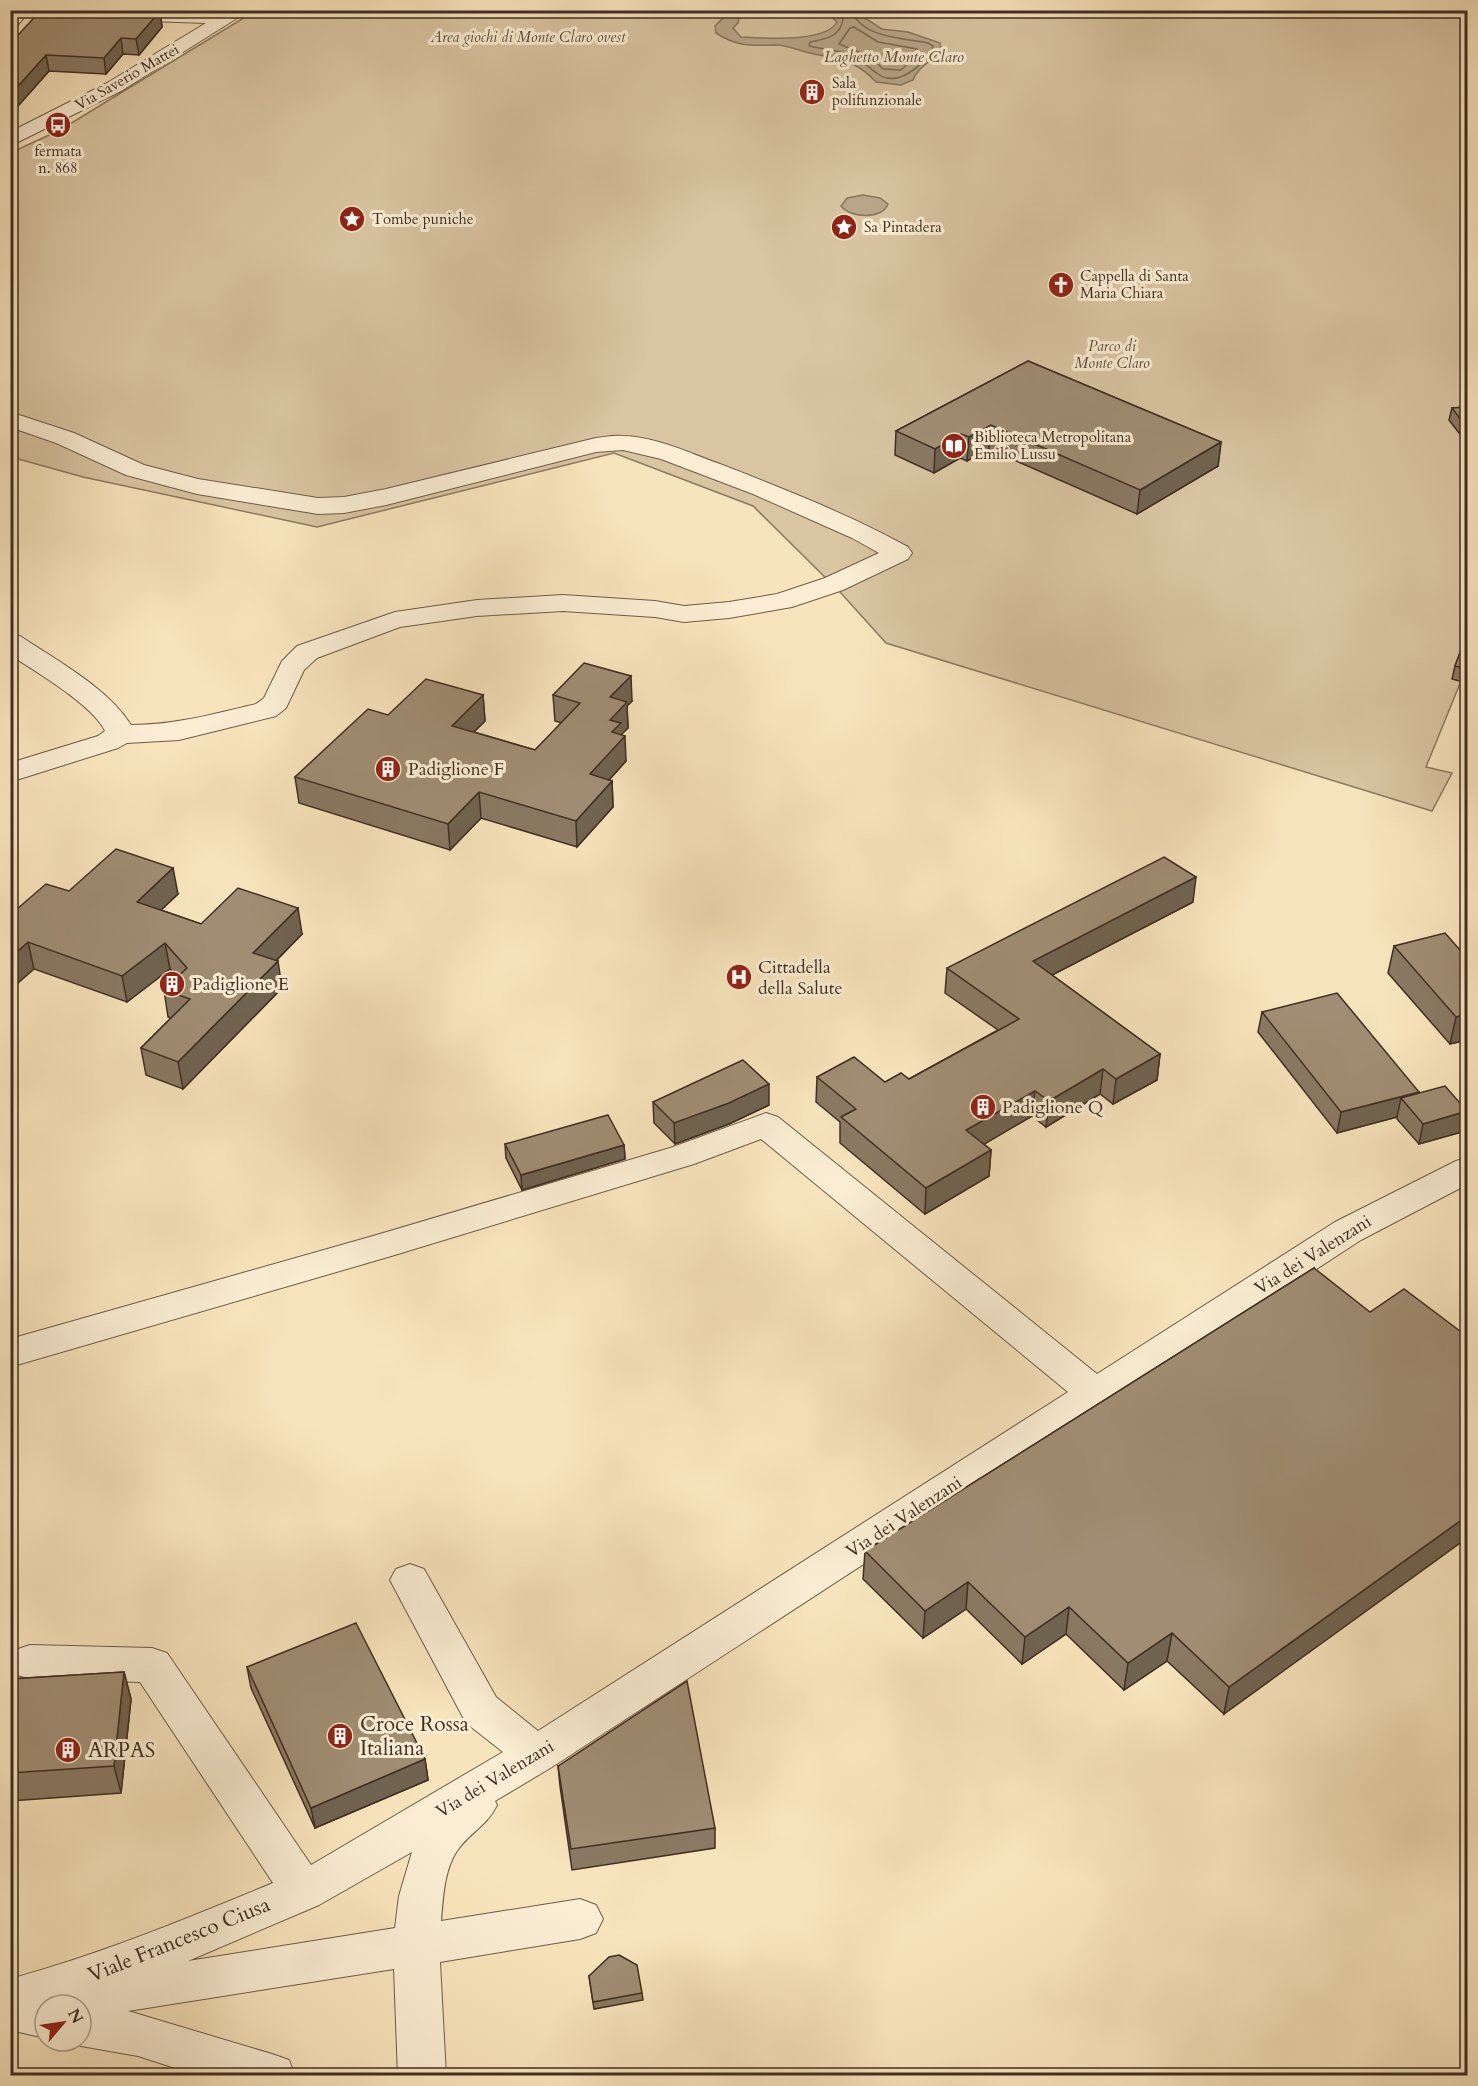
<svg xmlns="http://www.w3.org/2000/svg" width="1478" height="2086" font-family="Cardo,serif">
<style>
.green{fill:#d9c5a2;stroke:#8c7a62;stroke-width:1.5}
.water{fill:#b9a688;stroke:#897660;stroke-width:1.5}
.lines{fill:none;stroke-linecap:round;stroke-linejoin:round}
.shore{stroke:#7c6a56;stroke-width:1.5}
.minor-casing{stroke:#6e5c49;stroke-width:2}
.minor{fill:#faedd3;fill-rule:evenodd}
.wall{fill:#8a7963;stroke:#402e23;stroke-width:1.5}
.shaded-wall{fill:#706350;stroke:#402e23;stroke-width:1.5}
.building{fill:#a08d73;stroke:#402e23;stroke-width:1.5}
.labels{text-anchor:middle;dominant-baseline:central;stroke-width:6;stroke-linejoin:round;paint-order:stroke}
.far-park-label{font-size:15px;font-style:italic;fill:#5f4c3c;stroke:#faedd3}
.far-street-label{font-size:15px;fill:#402e23;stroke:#faedd3}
.far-poi-label{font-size:15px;fill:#402e23;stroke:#faedd3;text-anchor:start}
.far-water-label{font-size:16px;font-style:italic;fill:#5e4c3c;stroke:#faedd3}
.poi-label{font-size:18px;fill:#402e23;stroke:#faedd3;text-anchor:start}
.street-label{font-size:18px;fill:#402e23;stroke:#faedd3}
.near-poi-label{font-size:21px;fill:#402e23;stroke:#faedd3;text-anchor:start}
.near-street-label{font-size:21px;fill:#402e23;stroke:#faedd3}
</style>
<rect width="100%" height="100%" fill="#f8e4bc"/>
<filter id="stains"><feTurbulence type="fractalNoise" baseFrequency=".00333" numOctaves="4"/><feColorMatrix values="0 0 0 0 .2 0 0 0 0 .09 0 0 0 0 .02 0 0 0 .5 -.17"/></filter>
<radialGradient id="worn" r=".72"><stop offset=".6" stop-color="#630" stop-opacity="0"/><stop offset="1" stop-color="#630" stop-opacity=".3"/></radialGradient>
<path class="green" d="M255 11H1467V640L1461 681 1426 767 1452 773 1432 811 886 643 840 592 753 506 614 453 317 527 83 477 11 457 10 153 60 130Z"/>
<g class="water">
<path d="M730 11H748L740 14 738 23 733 28 741 37C763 38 826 43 837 22L828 14 813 11H854L882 29 908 32 940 43 941 49C933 62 918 66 913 80L901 85 876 82C855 59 839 60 810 53 800 51 789 46 778 45 752 45 739 48 716 33L715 26 723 18 733 14Z"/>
<path d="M863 195 880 198 888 204C882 220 850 218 841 206L847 198Z"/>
</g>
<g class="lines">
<g class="shore">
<path d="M834 10 843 19C841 37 825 39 810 42L809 46C822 49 838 50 851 55 861 59 869 68 878 74 897 88 922 66 932 50L933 46 928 43C902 38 862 38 851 10"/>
<path d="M854 27 878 42 917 49 919 53 901 70 883 69 871 57 839 44 850 28Z"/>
</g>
<g class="minor-casing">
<g id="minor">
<path d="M10 10H30L17 26 10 28Z"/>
<path d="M112 10H250L121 91 10 146V132L107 83 206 23 119 20 112 18 110 14Z"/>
<path d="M10 412 74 433 144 465 198 479 318 498 344 497 386 489 596 438C605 437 615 435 623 436 657 437 689 453 720 464 784 489 848 514 908 547L912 553 908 559 843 590 792 607 729 618 684 622 655 617 563 611 477 616 400 627 317 658 304 670 286 708 276 716 179 740 127 743 118 748 10 782V763L98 736 105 731C94 706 35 671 10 655V634L20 636C56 660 108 688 131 725 174 725 214 714 256 704L264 698 282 661 297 646 395 612 477 600 563 595 655 601 684 606 729 602 777 594 825 578 879 553 852 538 753 494 661 459 623 450 596 452 386 505 344 513 318 514 197 494 126 475 56 443 10 427Z"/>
<path d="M766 1113 778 1117 1097 1374 1335 1222 1456 1161 1468 1157V1184L1361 1240 552 1767 495 1801 497 1805C487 1826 469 1833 457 1851 444 1870 443 1899 441 1921L580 1899 596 1905 603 1919 596 1933 580 1939 440 1962 446 2076H398L394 1969 128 2011 272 2054 289 2060 295 2076H200L138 2056 81 2046 69 2041H81V2005H45V2038L10 2030V1979C101 1954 186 1919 273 1883L140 1682 30 1679 15 1674 10 1659 15 1650 30 1645 152 1648 167 1653 311 1865 503 1752 466 1723 390 1580 396 1569 410 1564 424 1569 496 1697 538 1731 1068 1392 761 1139 694 1164 388 1257 10 1367V1339L373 1236 670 1148ZM412 1852 399 1896 395 1928 188 1961 319 1905Z"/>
</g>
</g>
<use href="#minor" class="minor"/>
</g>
<g class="wall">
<path d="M41 10 160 11 162 27 139 55 123 54 106 74 49 71 10 115Z"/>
<path d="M1028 361 1221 442 1218 466 1137 514 989 449 967 461 960 458 934 473 895 455 896 431Z"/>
<path d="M1467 407V443L1449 420 1452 408Z"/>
<path d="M1467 634V683L1452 679 1455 666Z"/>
<path d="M483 695 485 721 474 732 535 750 562 723 555 721 553 695 632 701 627 706 628 728 621 734 626 761 609 780 612 781 613 807 577 847 481 818 450 850 299 803 295 777 388 715Z"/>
<path d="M69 891 178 894 161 910 201 924 302 934 276 961 282 988 183 1089 146 1075 141 1048 171 1018 168 1017 164 990 177 977 170 969 127 1002 34 969 10 915Z"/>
<path d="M1193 902 1052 975 1160 1054 1157 1080 1113 1104 1100 1094 1046 1127 1032 1116 984 1144 991 1150 989 1176 925 1214 840 1143V1122L816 1102 817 1077 885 1082 909 1079 998 1030 945 993 947 968Z"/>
<path d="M1394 946 1467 958V1040L1450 1044 1388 973Z"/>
<path d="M1262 1012 1418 1093 1462 1132 1419 1144 1397 1119V1117L1337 1133 1258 1032Z"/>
<path d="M653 1102 769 1105 729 1124 675 1144 654 1123Z"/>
<path d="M505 1144 624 1145 625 1159 522 1190 506 1158Z"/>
<path d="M1314 1268 1224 1714 1167 1661 1124 1690 1066 1634 1022 1664 966 1609 923 1638 863 1579 865 1551Z"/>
<path d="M247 1667 425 1759 428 1780 315 1828 251 1688Z"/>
<path d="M124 1672 131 1699 121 1793 10 1801V1679Z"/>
<path d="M558 1766 715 1828V1848L572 1870 560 1786Z"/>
<path d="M589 1976 642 1993 643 2000 594 2009Z"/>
</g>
<g class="shaded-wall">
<path d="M160 11 162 27 139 55 136 39Z"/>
<path d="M121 38 123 54 106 74 104 58Z"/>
<path d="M46 55 49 71 10 115V95Z"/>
<path d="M991 425 989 449 967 461 969 437Z"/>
<path d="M961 434 960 458 934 473 935 449Z"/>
<path d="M1221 442 1218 466 1137 514 1140 490Z"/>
<path d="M631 676 632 701 627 706 628 728 621 735 625 736 626 761 591 800 590 774 611 745 610 697Z"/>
<path d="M483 695 485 721 454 751 452 726Z"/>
<path d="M612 781 613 807 577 847 576 821Z"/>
<path d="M479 792 481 818 450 850 448 824Z"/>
<path d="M173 868 178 894 142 928 137 902Z"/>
<path d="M1196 877 1193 902 1031 986 1033 961Z"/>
<path d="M298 908 302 934 257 980 253 953Z"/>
<path d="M28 942 34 969 10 990V958Z"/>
<path d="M165 943 170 969 127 1002 122 976Z"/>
<path d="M278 961 282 988 183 1089 178 1062Z"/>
<path d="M1467 1014V1040L1450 1044 1456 1017Z"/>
<path d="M1160 1054 1157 1080 1113 1104 1116 1079Z"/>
<path d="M1103 1069 1100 1094 1046 1127 1049 1101Z"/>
<path d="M769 1084V1105L729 1124 675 1144 674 1123Z"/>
<path d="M1035 1091 1032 1116 964 1156 966 1130Z"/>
<path d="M1419 1092 1414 1113 1401 1098 1397 1117 1337 1133 1341 1112Z"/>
<path d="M1467 1111 1462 1132 1419 1144 1423 1124Z"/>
<path d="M624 1145 625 1159 522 1190 521 1175Z"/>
<path d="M991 1150 989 1176 925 1214 926 1188Z"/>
<path d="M1467 1516V1538L1224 1714 1229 1687Z"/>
<path d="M968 1582 966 1609 923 1638 925 1611Z"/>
<path d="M1069 1607 1066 1634 1022 1664 1025 1637Z"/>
<path d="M1172 1633 1167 1661 1124 1690 1128 1663Z"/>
<path d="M124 1672 131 1699 121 1793 114 1766Z"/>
<path d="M425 1759 428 1780 315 1828 311 1808Z"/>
</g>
<g class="building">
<path d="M41 10H153L160 11 136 39 121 38 104 58 46 55 10 95V44Z"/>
<path d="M1028 361 1221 442 1140 490 991 425 969 437 961 434 935 449 896 431Z"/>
<path d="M1467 407V428L1452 408Z"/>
<path d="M1467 634V669L1455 666Z"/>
<path d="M584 663 631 676 610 697 627 702 610 720 621 723 612 732 625 736 590 774 612 781 576 821 479 792 448 824 295 777 368 709 388 715 426 679 483 695 452 726 535 750 580 703 553 695Z"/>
<path d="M116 849 173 868 137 902 201 924 238 888 298 908 253 953 278 961 178 1062 141 1048 190 999 164 990 187 968 165 943 122 976 28 942 10 958V915L46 884 69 891Z"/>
<path d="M1164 857 1196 877 1033 961 1160 1054 1116 1079 1103 1069 1049 1101 1035 1091 966 1130 991 1150 926 1188 841 1117 856 1109 817 1077 854 1057 885 1082 901 1073 909 1079 1019 1019 947 968Z"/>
<path d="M1445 933 1467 958V1014L1456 1017 1394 946Z"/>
<path d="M1337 993 1419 1092 1341 1112 1262 1012Z"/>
<path d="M743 1060 769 1084 729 1103 674 1123 653 1102Z"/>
<path d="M1445 1086 1467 1111 1423 1124 1401 1098Z"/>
<path d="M608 1115 624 1145 521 1175 505 1144Z"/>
<path d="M1314 1268 1370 1312 1404 1289 1464 1334 1467 1332V1516L1229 1687 1172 1633 1128 1663 1069 1607 1025 1637 968 1582 925 1611 865 1551Z"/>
<path d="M356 1623 425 1759 311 1808 247 1667Z"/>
<path d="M124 1672 114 1766 10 1773V1679Z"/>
<path d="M687 1681 715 1828 571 1849 558 1766Z"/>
<path d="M619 1955 637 1965 642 1993 593 2002 589 1976 609 1957Z"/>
</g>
<defs>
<g id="building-disc" transform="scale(1.35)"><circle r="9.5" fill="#8f2418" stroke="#faedd3"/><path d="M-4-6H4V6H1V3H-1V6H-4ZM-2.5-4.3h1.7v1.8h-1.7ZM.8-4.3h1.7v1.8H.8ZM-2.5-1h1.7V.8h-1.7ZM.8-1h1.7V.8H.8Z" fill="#fff"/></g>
<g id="bus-disc" transform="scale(1.35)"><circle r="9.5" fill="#8f2418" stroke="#faedd3"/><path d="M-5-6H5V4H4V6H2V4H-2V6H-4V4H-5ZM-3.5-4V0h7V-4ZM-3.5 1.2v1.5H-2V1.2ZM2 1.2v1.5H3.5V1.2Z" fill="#fff"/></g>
<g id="sight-disc" transform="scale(1.35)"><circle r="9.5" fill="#8f2418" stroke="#faedd3"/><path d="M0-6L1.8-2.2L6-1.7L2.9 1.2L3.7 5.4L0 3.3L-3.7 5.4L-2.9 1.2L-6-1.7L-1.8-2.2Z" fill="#fff"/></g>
<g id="church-disc" transform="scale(1.35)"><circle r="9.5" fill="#8f2418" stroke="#faedd3"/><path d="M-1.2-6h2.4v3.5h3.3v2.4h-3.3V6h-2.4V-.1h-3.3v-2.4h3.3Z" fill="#fff"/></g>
<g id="library-disc" transform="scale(1.35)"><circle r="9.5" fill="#8f2418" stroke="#faedd3"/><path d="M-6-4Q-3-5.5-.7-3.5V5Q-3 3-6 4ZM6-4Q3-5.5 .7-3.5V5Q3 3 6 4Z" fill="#fff"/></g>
<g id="hospital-disc" transform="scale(1.35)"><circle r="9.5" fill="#8f2418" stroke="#faedd3"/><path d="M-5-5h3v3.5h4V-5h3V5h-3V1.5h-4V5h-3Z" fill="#fff"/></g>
</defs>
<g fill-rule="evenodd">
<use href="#building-disc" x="812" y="92"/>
<use href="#bus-disc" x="58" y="125"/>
<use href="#sight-disc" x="352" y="219"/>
<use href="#sight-disc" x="844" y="227"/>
<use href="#church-disc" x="1061" y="285"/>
<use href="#library-disc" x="954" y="446"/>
<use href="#building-disc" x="388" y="769"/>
<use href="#hospital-disc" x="739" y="977"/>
<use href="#building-disc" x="172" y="984"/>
<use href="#building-disc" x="983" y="1107"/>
<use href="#building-disc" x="340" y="1736"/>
<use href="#building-disc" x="68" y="1750"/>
</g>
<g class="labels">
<g class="far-park-label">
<text x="528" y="37">Area giochi di Monte Claro ovest</text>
<text x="1112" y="346">Parco di<tspan x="1112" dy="17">Monte Claro</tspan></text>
</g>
<g class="far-street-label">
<text transform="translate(127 77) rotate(-30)">Via Saverio Mattei</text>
</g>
<g class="far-poi-label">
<text x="832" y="83">Sala<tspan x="832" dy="17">polifunzionale</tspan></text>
<text x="58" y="151" text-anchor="middle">fermata<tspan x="58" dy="17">n. 868</tspan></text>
<text x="372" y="219">Tombe puniche</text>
<text x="864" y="227">Sa Pintadera</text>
<text x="1080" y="276">Cappella di Santa<tspan x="1080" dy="17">Maria Chiara</tspan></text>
<text x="974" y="437">Biblioteca Metropolitana<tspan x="974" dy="17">Emilio Lussu</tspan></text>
</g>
<g class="far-water-label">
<text x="894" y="57">Laghetto Monte Claro</text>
</g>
<g class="poi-label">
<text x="408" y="769">Padiglione F</text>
<text x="758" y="967">Cittadella<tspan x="758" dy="21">della Salute</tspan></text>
<text x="192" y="984">Padiglione E</text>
<text x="1002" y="1107">Padiglione Q</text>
</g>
<g class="street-label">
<text transform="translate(1313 1255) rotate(-32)">Via dei Valenzani</text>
<text transform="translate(904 1517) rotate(-33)">Via dei Valenzani</text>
<text transform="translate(495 1779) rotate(-31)">Via dei Valenzani</text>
</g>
<g class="near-poi-label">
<text x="360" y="1724">Croce Rossa<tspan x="360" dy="24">Italiana</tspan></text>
<text x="88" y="1750">ARPAS</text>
</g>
<g class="near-street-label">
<text transform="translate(179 1940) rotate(-22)">Viale Francesco Ciusa</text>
</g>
</g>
<rect width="1478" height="2086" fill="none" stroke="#f8e4bc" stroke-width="36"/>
<rect x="12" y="12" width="1454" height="2062" fill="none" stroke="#402e23" stroke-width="3"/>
<rect x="18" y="18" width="1442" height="2050" fill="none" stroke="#402e23" stroke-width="1.5"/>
<g transform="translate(63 2023) rotate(61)"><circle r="28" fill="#faedd3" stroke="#b0a18d" stroke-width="1.5"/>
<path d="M0-4.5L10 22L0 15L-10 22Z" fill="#8f2418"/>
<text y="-9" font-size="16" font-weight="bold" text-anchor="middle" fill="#402e23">N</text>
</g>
<rect width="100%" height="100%" filter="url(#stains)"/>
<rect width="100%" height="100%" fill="url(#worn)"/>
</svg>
